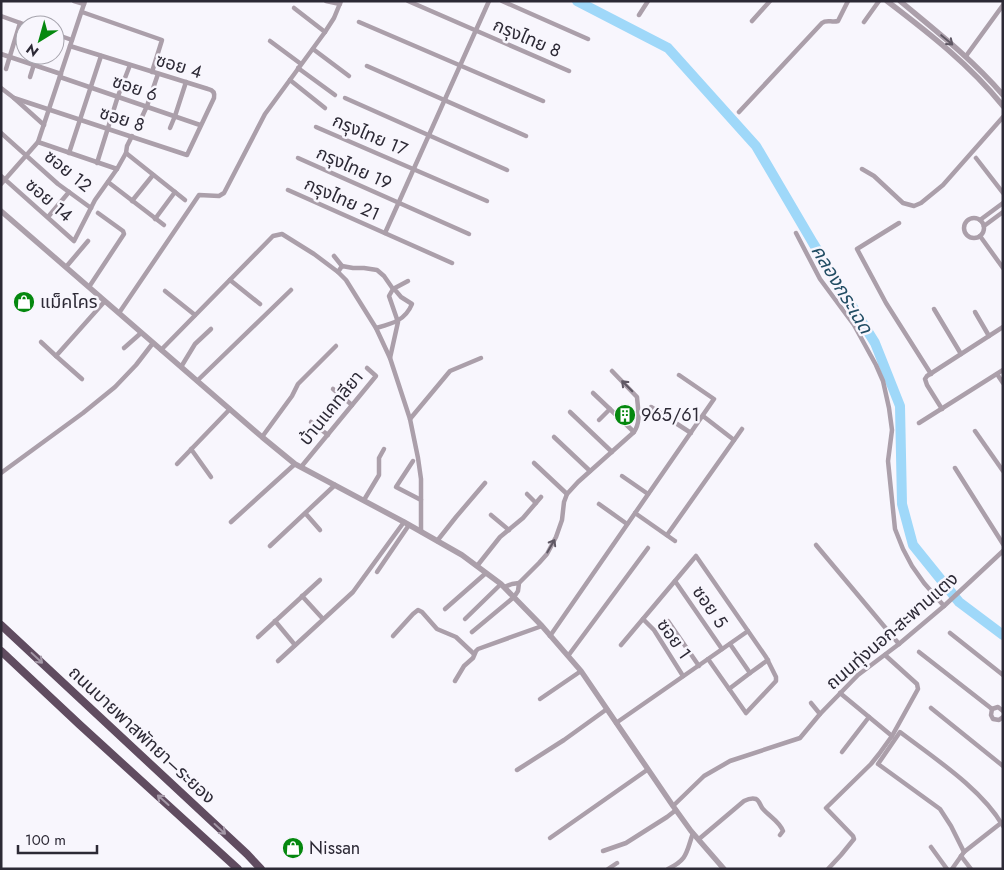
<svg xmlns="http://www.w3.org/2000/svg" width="1004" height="870" font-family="Jost,'Noto Sans Thai',sans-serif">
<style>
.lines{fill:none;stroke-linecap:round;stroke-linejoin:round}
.river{stroke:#9fd8f9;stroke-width:10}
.minor{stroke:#ab9faa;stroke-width:4.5}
.tertiary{stroke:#ab9faa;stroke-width:5.5}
.trunk{stroke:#604c60;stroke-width:8}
.oneway{stroke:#5f5864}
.oneway2{stroke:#a498a7}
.labels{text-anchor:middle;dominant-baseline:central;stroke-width:5;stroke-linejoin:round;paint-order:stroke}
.street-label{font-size:18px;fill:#2c2935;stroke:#f8f6fd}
.poi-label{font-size:18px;fill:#2c2935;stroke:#f8f6fd;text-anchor:start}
.water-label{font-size:19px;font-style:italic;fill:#224d64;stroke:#f8f6fd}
</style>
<rect width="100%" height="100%" fill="#f8f6fd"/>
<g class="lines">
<path class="river" d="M577 1 668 48 756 146 813 243 875 343 900 406 902 504 913 545 959 602 1003 635"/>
<g class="minor">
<path d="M74 1 84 4"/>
<path d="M326 1 340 4"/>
<path d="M408 1 569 71"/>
<path d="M502 1 588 39"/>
<path d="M294 8 325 32"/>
<path d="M82 12 162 40 152 72"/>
<path d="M639 15 648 1"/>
<path d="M1 16 26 25"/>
<path d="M752 21 770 1"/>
<path d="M359 22 543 101"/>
<path d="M864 22 879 1"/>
<path d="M55 34 72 40"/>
<path d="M270 41 301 64"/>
<path d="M313 49 349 76"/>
<path d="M1 54 61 74"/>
<path d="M966 56 1003 5"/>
<path d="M367 66 526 136"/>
<path d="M298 68 335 95"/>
<path d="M6 69 20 23"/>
<path d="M30 77 37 55"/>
<path d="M60 77 200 125"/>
<path d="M290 80 325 108"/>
<path d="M1 88 14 98 44 125"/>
<path d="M14 98 187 155 214 98C215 93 213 90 208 89L70 46"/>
<path d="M345 98 507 170"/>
<path d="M739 112 822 23C827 19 832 23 838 21L848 1"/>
<path d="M141 119 147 106 158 74"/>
<path d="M316 127 487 201"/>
<path d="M170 128 175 116 186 82"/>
<path d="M1 133 58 184 91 208"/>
<path d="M38 142 117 169"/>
<path d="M69 153 101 56"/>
<path d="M126 153 185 200"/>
<path d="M298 158 469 234"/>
<path d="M976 158 1003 193"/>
<path d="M97 163 118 96 130 65"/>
<path d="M862 169 874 176 903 203 914 206 921 203 943 185 1003 117"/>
<path d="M1 176 74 241 95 200 117 169 126 153 127 146 132 136"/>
<path d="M108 182 164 225"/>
<path d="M1 184 38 142 85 1"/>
<path d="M288 190 452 263"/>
<path d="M132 201 153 175"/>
<path d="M48 217 69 192"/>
<circle cx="974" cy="228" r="10"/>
<path d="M155 219 175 192"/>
<path d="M980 220 1003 203"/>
<path d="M899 223 857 249 886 303 931 374"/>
<path d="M984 226 1003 212"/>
<path d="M385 233 489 1"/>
<path d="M796 233 820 279 854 325 876 365 883 381 889 408 892 430 888 461 895 529 903 549 912 566 924 583 944 606"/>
<path d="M980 236 1003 268"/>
<path d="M334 256 342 266"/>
<path d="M66 267 88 241"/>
<path d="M338 272 342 266 353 268H364L377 270 384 276 393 289 389 296 398 322 390 358"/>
<path d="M230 280 260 304"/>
<path d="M89 287 124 234 123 231 98 213"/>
<path d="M165 291 195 315"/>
<path d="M934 309 961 354"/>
<path d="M975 312 989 336"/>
<path d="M119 313 199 195 219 196 224 193 265 114 325 32 334 18 341 1"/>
<path d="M376 328C391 324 405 321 412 304L401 297 396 291 393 289 408 281"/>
<path d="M41 342 56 356"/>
<path d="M124 348 141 333"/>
<path d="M161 350 273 236 282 234 314 254 338 272 346 280 376 328 390 358 410 419 418 458 421 479V532"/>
<path d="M181 367 195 344 211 329"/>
<path d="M997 374 1003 383"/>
<path d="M82 379 56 356 105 301"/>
<path d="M197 381 291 290"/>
<path d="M333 389 352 405"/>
<path d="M593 393 634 432"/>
<path d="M651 407 691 433"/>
<path d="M942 409 927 385 925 379 927 376 1003 327"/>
<path d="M570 412 612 452"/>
<path d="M703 416 734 440"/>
<path d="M410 419 450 371 481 358"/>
<path d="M599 420 610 409"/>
<path d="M311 422 328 435"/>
<path d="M919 423 1003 370"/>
<path d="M975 431 1003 471"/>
<path d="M262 437 292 396 298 384 336 346"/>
<path d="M554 437 590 471"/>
<path d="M191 449 211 477"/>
<path d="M413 461 396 487 421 500"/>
<path d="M534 463 567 494"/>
<path d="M177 464 230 409"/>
<path d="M301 467 376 376 367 368"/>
<path d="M955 468 1003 544"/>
<path d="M1 473 83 413 115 387 136 365 153 343"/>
<path d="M622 476 648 494"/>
<path d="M527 494 536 503"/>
<path d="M364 500 379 475V458L384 449"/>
<path d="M599 504 627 524"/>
<path d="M635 513 675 541"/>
<path d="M306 514 320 530"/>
<path d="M491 515 509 530"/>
<path d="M231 522 295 464"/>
<path d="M667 535 742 429"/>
<path d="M437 541 456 517 485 483"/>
<path d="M816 545 899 644"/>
<path d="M270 546 335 485"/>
<path d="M477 566 500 537 523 518 541 497"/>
<path d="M377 572 409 525"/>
<path d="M675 581 722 649"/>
<path d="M504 587 512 584 519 583"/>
<path d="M302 596 323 619"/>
<path d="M445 609 486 573"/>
<path d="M465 619 501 584"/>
<path d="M643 619 654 630 683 676"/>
<path d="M275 621 295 645"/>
<path d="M668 621 699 666"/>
<path d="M472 632 514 597 518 591 519 583 539 563 547 554 556 537 562 520 564 502 567 494 578 482 634 432C641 422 638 410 637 397L612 371"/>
<path d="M950 633 1003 675"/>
<path d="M393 636 413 614 418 610 422 612 437 629 456 637 474 654"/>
<path d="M550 636 714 399 679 375"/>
<path d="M258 637 320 580"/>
<path d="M621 645 696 556 766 657 776 677V681L746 713 708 659"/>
<path d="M919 652 992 709"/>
<path d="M568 656 648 548"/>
<path d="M278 661 353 592 404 522"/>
<path d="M750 673 768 660"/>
<path d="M455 681 464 666 473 658 476 651 478 649 542 626"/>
<path d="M729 689 750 673 730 644"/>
<path d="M840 693 892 736"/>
<path d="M540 699 581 671"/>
<path d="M811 703 820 714"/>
<path d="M931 708 1003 766"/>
<path d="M992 709 991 715 993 719 999 720 1003 717"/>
<path d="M992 709 998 707 1003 711"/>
<path d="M616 723 708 659 748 631"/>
<path d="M842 752 869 717"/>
<path d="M517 770 564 740 607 709"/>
<path d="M673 806 704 776 730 761 800 738 820 714 858 675 899 644 944 606 1003 551"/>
<path d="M550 838 647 770"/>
<path d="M699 839 744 801C748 799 753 798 756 799 760 801 760 806 763 809 770 817 779 821 783 831L780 835"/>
<path d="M931 847 947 869"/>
<path d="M603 851 626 843 667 817 676 810"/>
<path d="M964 852 951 826 940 809 878 764 900 732C934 758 982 789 1003 826"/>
<path d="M961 856 971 869"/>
<path d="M608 869 617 863"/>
<path d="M668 869C688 859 686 853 693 833"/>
<path d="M828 869 841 855 854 839 853 836 826 808 871 764 879 754 892 736 918 689 917 684 885 655"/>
<path d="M952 869 964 852 1001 823"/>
</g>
<g class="tertiary">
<path d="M887 1C929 33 970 65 1003 106"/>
<path d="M900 1C936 31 972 59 1003 95"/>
<path d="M1 211 262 437 295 464 404 522 462 555 501 584 542 626 581 671 673 806 691 831 724 869"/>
</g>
<g class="trunk">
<path d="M1 625 247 854 261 869"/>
<path d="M1 651 80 725 238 869"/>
</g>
</g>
<defs><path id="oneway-shaft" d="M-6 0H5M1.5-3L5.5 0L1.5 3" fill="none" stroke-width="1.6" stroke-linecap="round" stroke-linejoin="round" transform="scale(1.25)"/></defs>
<g class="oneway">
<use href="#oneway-shaft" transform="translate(947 40) rotate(40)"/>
<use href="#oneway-shaft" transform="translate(627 386) rotate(-135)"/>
<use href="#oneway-shaft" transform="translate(551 546) rotate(-60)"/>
</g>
<g class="oneway2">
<use href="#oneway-shaft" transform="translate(37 658) rotate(43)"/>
<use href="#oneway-shaft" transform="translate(163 800) rotate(-138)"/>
<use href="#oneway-shaft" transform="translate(220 829) rotate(43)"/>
</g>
<defs>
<g id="shop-disc" transform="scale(1.125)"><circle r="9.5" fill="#05880f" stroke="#f8f6fd"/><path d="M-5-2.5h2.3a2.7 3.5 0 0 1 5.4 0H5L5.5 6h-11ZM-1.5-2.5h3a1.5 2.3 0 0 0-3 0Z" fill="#fff"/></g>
<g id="building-disc" transform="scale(1.125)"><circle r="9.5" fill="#05880f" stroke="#f8f6fd"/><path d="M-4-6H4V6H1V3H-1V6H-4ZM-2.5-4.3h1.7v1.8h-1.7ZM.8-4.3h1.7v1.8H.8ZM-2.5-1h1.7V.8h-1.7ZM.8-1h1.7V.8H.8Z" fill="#fff"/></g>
</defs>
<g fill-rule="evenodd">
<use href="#shop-disc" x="24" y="302"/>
<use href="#building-disc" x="625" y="415"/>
<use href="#shop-disc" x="293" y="848"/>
</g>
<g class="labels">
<g class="street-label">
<text transform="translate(527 38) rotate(23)">กรุงไทย 8</text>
<text transform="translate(179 66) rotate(17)">ซอย 4</text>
<text transform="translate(135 88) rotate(19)">ซอย 6</text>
<text transform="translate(122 119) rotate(18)">ซอย 8</text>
<text transform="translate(370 135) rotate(23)">กรุงไทย 17</text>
<text transform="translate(354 168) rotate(24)">กรุงไทย 19</text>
<text transform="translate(68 171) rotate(39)">ซอย 12</text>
<text transform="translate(342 199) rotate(24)">กรุงไทย 21</text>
<text transform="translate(49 200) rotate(41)">ซอย 14</text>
<text transform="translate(331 408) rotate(-51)">บ้านแคทลียา</text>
<text transform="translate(710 607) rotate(55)">ซอย 5</text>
<text transform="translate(892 631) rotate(-41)">ถนนทุ่งนอก-สะพานแตง</text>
<text transform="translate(674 639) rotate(55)">ซอย 1</text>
<text transform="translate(142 735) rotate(43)">ถนนบายพาสพัทยา–ระยอง</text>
</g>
<g class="poi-label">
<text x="40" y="302">แม็คโคร</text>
<text x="641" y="415">965/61</text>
<text x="309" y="848">Nissan</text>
</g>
<g class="water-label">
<text transform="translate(842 289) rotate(59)">คลองกระเฉด</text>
</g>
</g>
<rect width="1004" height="870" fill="none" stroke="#2c2935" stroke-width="5"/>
<g transform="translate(40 40) rotate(217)"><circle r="24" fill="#f8f6fd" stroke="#a6a4ad"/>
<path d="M0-4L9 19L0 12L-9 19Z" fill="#05880f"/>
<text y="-8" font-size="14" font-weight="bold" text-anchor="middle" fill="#2c2935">N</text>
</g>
<path d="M18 845v8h79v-8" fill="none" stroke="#2c2935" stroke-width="2.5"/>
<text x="25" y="845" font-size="15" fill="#2c2935" stroke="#f8f6fd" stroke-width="4" paint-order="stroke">100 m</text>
</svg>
